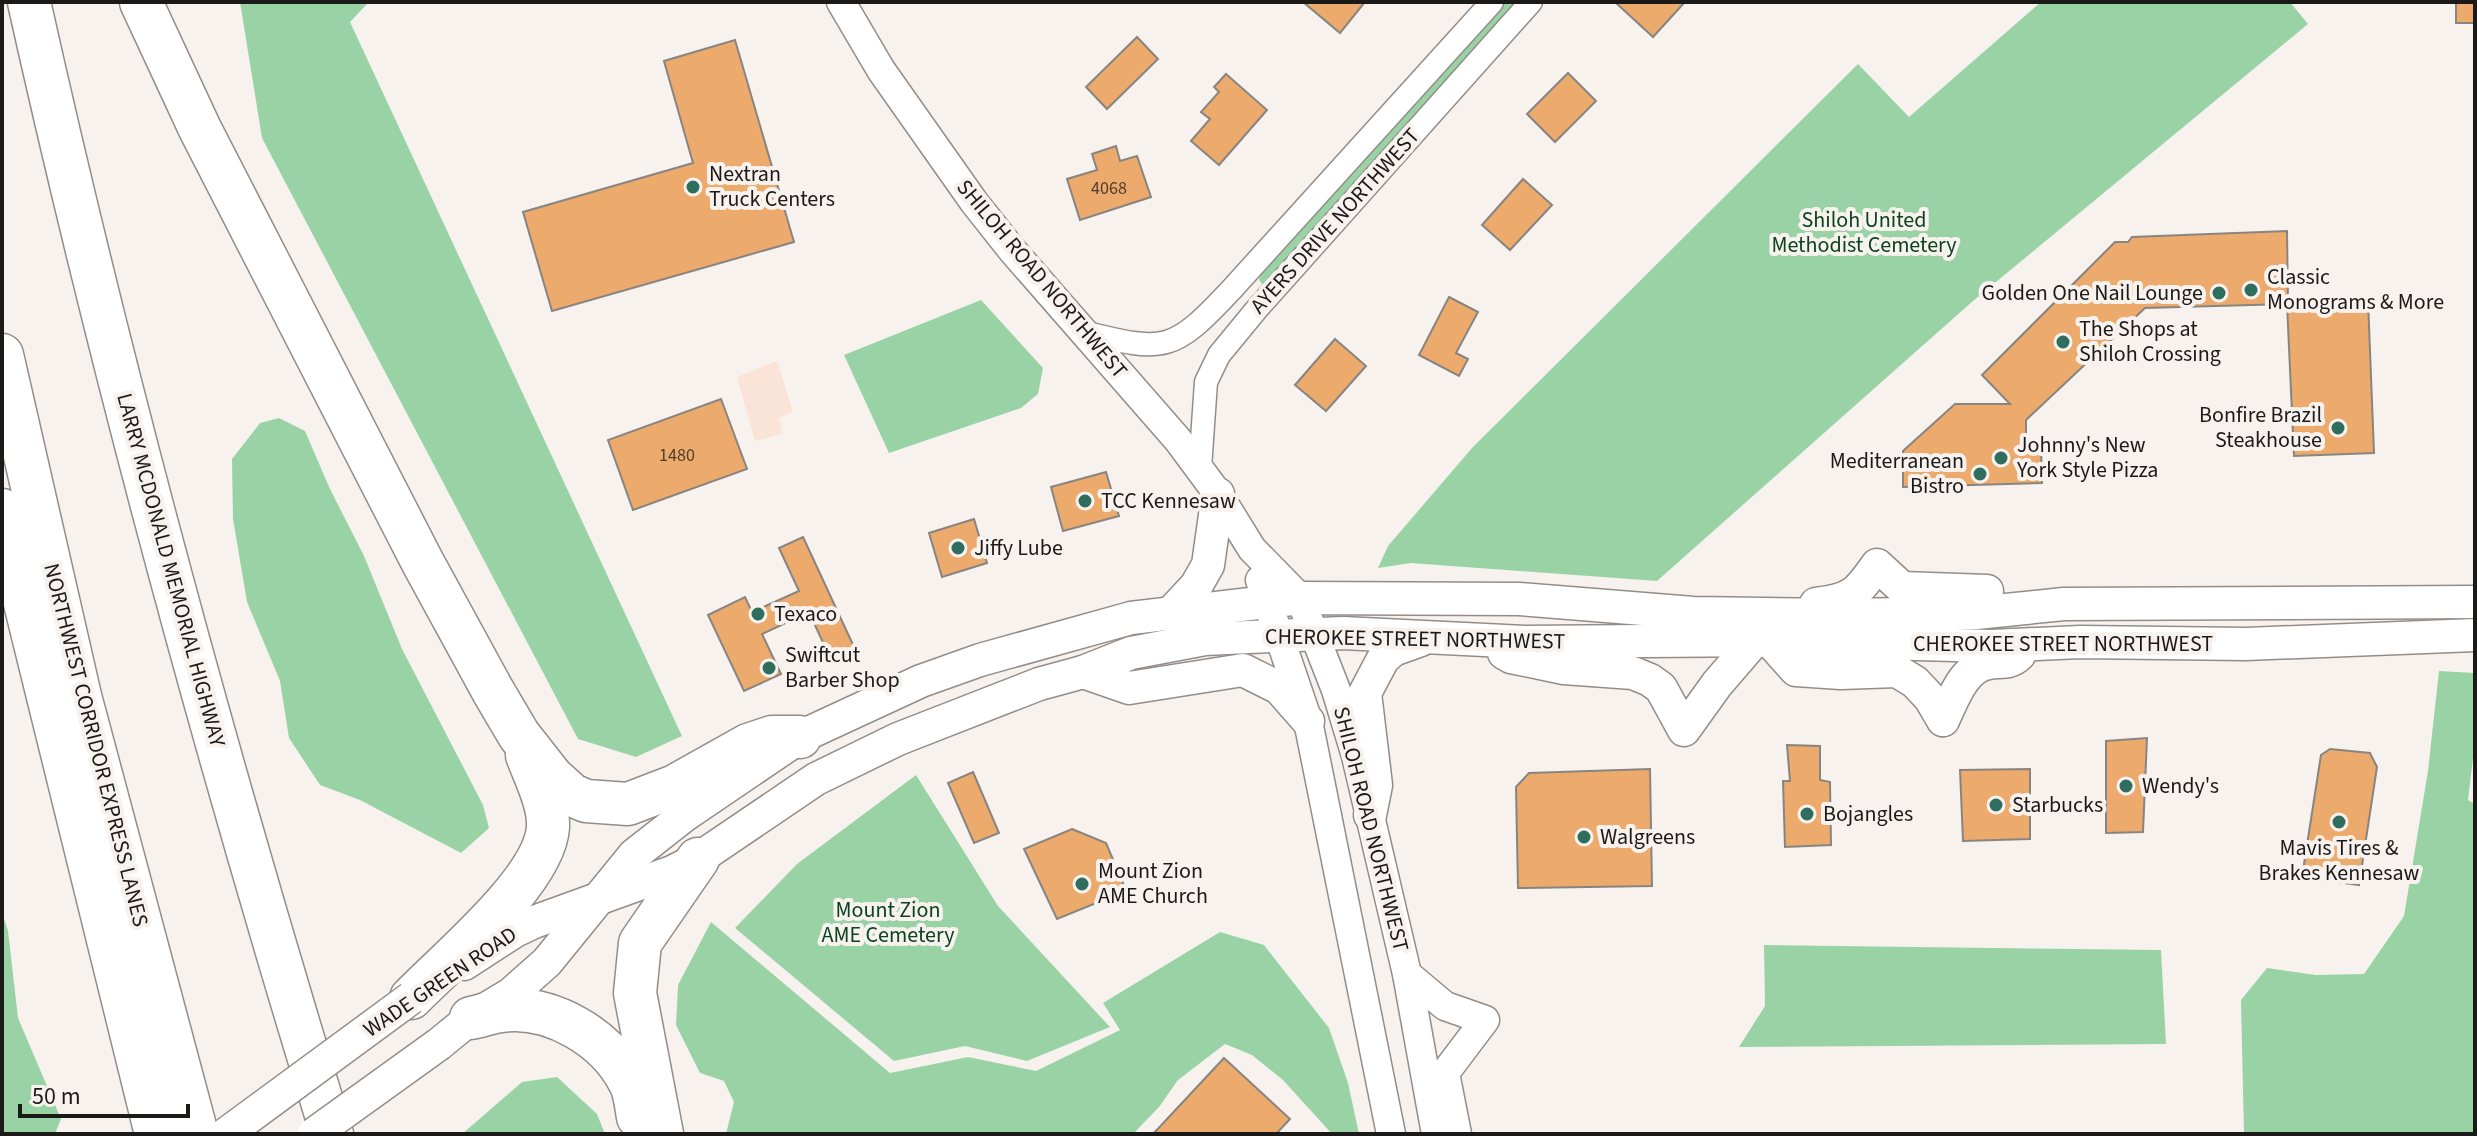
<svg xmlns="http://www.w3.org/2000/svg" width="2477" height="1136" font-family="'Source Sans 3',sans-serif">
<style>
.commercial{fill:#fae4d7}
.green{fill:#99d3a5}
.building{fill:#ecab6d;stroke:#888480;stroke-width:2}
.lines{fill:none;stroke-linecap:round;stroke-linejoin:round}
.minor-casing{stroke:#938d8a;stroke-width:25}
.tertiary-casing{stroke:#938d8a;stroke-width:31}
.secondary-casing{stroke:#938d8a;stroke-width:35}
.motorway-casing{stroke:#938d8a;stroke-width:45}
.minor{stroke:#fff;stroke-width:22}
.tertiary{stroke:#fff;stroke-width:28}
.secondary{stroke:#fff;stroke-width:32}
.motorway{stroke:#fff;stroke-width:42}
.secondary-bridge-casing{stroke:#938d8a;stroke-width:35;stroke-linecap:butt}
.secondary-bridge{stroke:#fff;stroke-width:32}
.poi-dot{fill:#2f6e5c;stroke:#f8f2ee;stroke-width:3}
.labels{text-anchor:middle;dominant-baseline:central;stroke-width:8;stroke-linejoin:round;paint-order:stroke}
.number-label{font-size:18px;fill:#503e2d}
.poi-label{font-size:22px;fill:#1c1a18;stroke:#f8f2ee;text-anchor:start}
.park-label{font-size:22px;fill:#0a431f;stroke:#f8f2ee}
.street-label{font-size:22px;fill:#1c1a18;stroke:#f8f2ee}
</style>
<rect width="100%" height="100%" fill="#f8f2ee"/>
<path class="commercial" d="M777 361 793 412 779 418 782 434 755 441 737 377Z"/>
<g class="green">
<path d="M240 2H369L350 22 682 736 636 757 578 739 262 138Z"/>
<path d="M1506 2H1520L1266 284H1262L1259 280 1260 276Z"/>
<path d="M2041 2H2290L2308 24 1973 301 1657 581 1411 563 1378 568 1388 546 1472 448 1858 64 1909 117Z"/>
<path d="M981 300 1043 368 1038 394 1021 408 889 453 844 355Z"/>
<path d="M279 418 305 431 330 489 364 556 402 649 483 805 489 828 461 853 360 800 320 785 289 738 280 681 247 602 233 519 232 459 260 423Z"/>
<path d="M2439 671 2475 673V741L2468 800 2475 804V1134H2244L2241 1000 2267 968 2316 975 2364 974 2404 916 2428 771Z"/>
<path d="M916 775 998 906 1110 1027 1027 1061 965 1046 894 1061 735 928 797 864Z"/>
<path d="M2 912 8 931 18 1018 61 1119 55 1134H2Z"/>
<path d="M711 922 890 1073 968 1057 1036 1071 1120 1030 1103 1003 1220 932 1264 945 1329 1028 1348 1083 1359 1134H1332L1283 1080 1252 1055 1225 1044 1178 1080 1159 1107 1133 1134H726L734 1102 724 1081 700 1073 676 1025 678 985Z"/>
<path d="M1764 945 2161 950 2166 1044 1739 1047 1765 1006Z"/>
<path d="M557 1077 597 1114 605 1134H462L522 1082Z"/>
</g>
<g class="building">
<path d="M1303 2H1365L1340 33Z"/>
<path d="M1615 2H1685L1653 37Z"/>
<rect x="2456" y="2" width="19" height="21"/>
<path d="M1137 37 1158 59 1107 109 1086 87Z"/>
<path d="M735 40 794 242 552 311 523 212 693 163 664 61Z"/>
<path d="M1568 73 1596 101 1555 142 1527 114Z"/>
<path d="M1226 74 1267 110 1219 165 1191 141 1210 119 1201 112 1219 92 1214 87Z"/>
<path d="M1116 146 1120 161 1137 156 1151 197 1080 220 1067 179 1097 170 1092 154Z"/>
<path d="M1523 179 1552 205 1510 250 1482 225Z"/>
<path d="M2287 231 2288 302 2368 300 2374 453 2294 456 2287 304 2145 308 2026 420V446H2041L2042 483 1903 487V451L1955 404H2010L1982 375 2115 242H2128L2132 237Z"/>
<path d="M1449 297 1478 312 1456 353 1468 359 1459 376 1419 355Z"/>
<path d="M1335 339 1366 366 1326 411 1295 385Z"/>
<path d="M721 399 747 469 633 510 608 440Z"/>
<path d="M1106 472 1119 516 1063 531 1051 487Z"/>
<path d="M974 519 987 563 942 577 929 533Z"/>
<path d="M803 537 855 649 831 660 809 612 762 634 781 674 744 691 708 615 745 597 752 612 799 591 779 548Z"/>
<path d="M2147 738 2143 832 2106 833V741Z"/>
<path d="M1787 745 1820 746V780L1830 782 1831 845 1785 847 1783 781H1790Z"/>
<path d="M2330 749 2370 753 2377 767 2359 885 2302 877 2321 755Z"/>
<path d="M1650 769 1652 886 1518 888 1516 787 1529 773Z"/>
<path d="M2030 769V839L1963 841 1960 770Z"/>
<path d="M973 772 999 833 974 843 948 783Z"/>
<path d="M1072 829 1106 843 1129 897 1109 906 1106 899 1057 919 1024 849Z"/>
<path d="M1224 1058 1290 1119 1276 1134H1153Z"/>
</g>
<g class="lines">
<g class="minor-casing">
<g id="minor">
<path d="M1083 332C1166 353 1173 352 1232 289L1492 2"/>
<path d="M1200 468 1206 382 1219 355 1256 310 1531 2"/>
</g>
</g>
<g class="tertiary-casing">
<g id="tertiary">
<path d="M841 2 881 70 974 202 1012 250 1178 440 1218 494 1252 549 1300 598 1336 690 1356 756 1407 974 1436 1134"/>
<path d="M1260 580 1308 721 1391 1134"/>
<path d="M1407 974 1445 1006 1485 1020 1445 1073 1457 1134"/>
</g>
</g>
<g class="secondary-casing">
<g id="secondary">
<path d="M1816 604C1851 600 1857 594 1877 565L1902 588 1987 591"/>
<path d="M1169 615 1196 586 1208 565 1218 494"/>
<path d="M1769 640 1796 670 1841 673 1897 671 1915 682 1930 698 1943 720"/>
<path d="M1504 653 1511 657 1564 668 1633 673 1650 680 1661 688 1684 730 1717 684 1754 641"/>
<path d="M1083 672 1129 688 1243 670 1279 688 1308 721"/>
<path d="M1943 720C1953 700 1963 667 1989 663 2000 661 2010 664 2019 655"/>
<path d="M1370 815 1376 785 1365 693 1383 659 1393 650 1421 640"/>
<path d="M464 964 515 931 534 922 672 872 698 859 816 779 898 739 1039 684 1083 672 1131 653 1205 639 1343 633 1525 642 1769 640 1991 646 2080 642 2246 644 2475 635"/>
<path d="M439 1044 471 1018 511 994 547 962 634 855 685 815 800 737 921 681 980 660 1131 618 1300 598 1519 599 1693 613 1842 615 1976 613 2064 604 2475 602"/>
</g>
</g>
<g class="motorway-casing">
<g id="motorway">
<path d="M29 2C114 383 217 760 332 1134"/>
<path d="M141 2 200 129 422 561 493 691 519 735 552 777 572 795 586 801 628 804 675 786 748 745 772 737H800"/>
<path d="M2 355 80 696 197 1134"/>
<path d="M2 510 156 1134"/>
<path d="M411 998C449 959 545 880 548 827 549 803 535 777 527 755"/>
<path d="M471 1018C481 1016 491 1012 501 1011 551 1004 607 1038 629 1081 635 1091 636 1106 638 1117"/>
<path d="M662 1134 635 993 640 943 698 859"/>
</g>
</g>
<use href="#minor" class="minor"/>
<use href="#tertiary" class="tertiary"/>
<use href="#secondary" class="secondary"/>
<use href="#motorway" class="motorway"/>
<g class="secondary-bridge-casing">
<g id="secondary-bridge">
<path d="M226 1134 411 998"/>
<path d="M314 1134 439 1044"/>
</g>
</g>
<use href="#secondary-bridge" class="secondary-bridge"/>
</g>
<g class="poi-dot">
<circle cx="693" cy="187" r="8"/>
<circle cx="2251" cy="290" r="8"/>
<circle cx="2219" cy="293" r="8"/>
<circle cx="2063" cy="342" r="8"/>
<circle cx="2338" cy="428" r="8"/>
<circle cx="2001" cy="458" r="8"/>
<circle cx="1980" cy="474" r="8"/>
<circle cx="1085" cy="501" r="8"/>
<circle cx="958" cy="548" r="8"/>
<circle cx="758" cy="614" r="8"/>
<circle cx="769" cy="668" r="8"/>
<circle cx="2126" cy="786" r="8"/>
<circle cx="1996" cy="805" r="8"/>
<circle cx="1807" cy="814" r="8"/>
<circle cx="2339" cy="822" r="8"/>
<circle cx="1584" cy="837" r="8"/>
<circle cx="1082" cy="884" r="8"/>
</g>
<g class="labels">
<g class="number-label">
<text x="1109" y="188">4068</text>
<text x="677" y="455">1480</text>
</g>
<g class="poi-label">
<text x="709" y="174">Nextran<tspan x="709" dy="25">Truck Centers</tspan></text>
<text x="2267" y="277">Classic<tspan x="2267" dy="25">Monograms &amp; More</tspan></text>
<text x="2203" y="293" text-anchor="end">Golden One Nail Lounge</text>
<text x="2079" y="329">The Shops at<tspan x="2079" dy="25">Shiloh Crossing</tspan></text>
<text x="2322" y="415" text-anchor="end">Bonfire Brazil<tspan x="2322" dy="25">Steakhouse</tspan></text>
<text x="2017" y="445">Johnny's New<tspan x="2017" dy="25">York Style Pizza</tspan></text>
<text x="1964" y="461" text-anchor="end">Mediterranean<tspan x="1964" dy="25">Bistro</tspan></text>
<text x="1101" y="501">TCC Kennesaw</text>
<text x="974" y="548">Jiffy Lube</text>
<text x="774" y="614">Texaco</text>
<text x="785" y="655">Swiftcut<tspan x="785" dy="25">Barber Shop</tspan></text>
<text x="2142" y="786">Wendy's</text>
<text x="2012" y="805">Starbucks</text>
<text x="1823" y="814">Bojangles</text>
<text x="1600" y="837">Walgreens</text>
<text x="2339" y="848" text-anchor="middle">Mavis Tires &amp;<tspan x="2339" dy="25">Brakes Kennesaw</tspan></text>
<text x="1098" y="871">Mount Zion<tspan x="1098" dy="25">AME Church</tspan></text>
</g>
<g class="park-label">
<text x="1864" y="220">Shiloh United<tspan x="1864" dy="25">Methodist Cemetery</tspan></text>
<text x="888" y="910">Mount Zion<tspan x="888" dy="25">AME Cemetery</tspan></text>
</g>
<g class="street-label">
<text transform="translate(1335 221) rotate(-48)">AYERS DRIVE NORTHWEST</text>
<text transform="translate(1042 279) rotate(50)">SHILOH ROAD NORTHWEST</text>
<text transform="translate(171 570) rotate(75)">LARRY MCDONALD MEMORIAL HIGHWAY</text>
<text transform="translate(1415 639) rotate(1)">CHEROKEE STREET NORTHWEST</text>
<text x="2063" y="644">CHEROKEE STREET NORTHWEST</text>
<text transform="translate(96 745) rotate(76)">NORTHWEST CORRIDOR EXPRESS LANES</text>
<text transform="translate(1371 829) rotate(76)">SHILOH ROAD NORTHWEST</text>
<text transform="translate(440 982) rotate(-34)">WADE GREEN ROAD</text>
</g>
</g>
<rect width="2477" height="1136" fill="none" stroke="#1c1a18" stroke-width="8"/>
<path d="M20 1104v12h168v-12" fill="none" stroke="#1c1a18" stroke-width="4"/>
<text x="32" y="1104" font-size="24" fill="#1c1a18" stroke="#f8f2ee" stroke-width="6" paint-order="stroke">50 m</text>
</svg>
